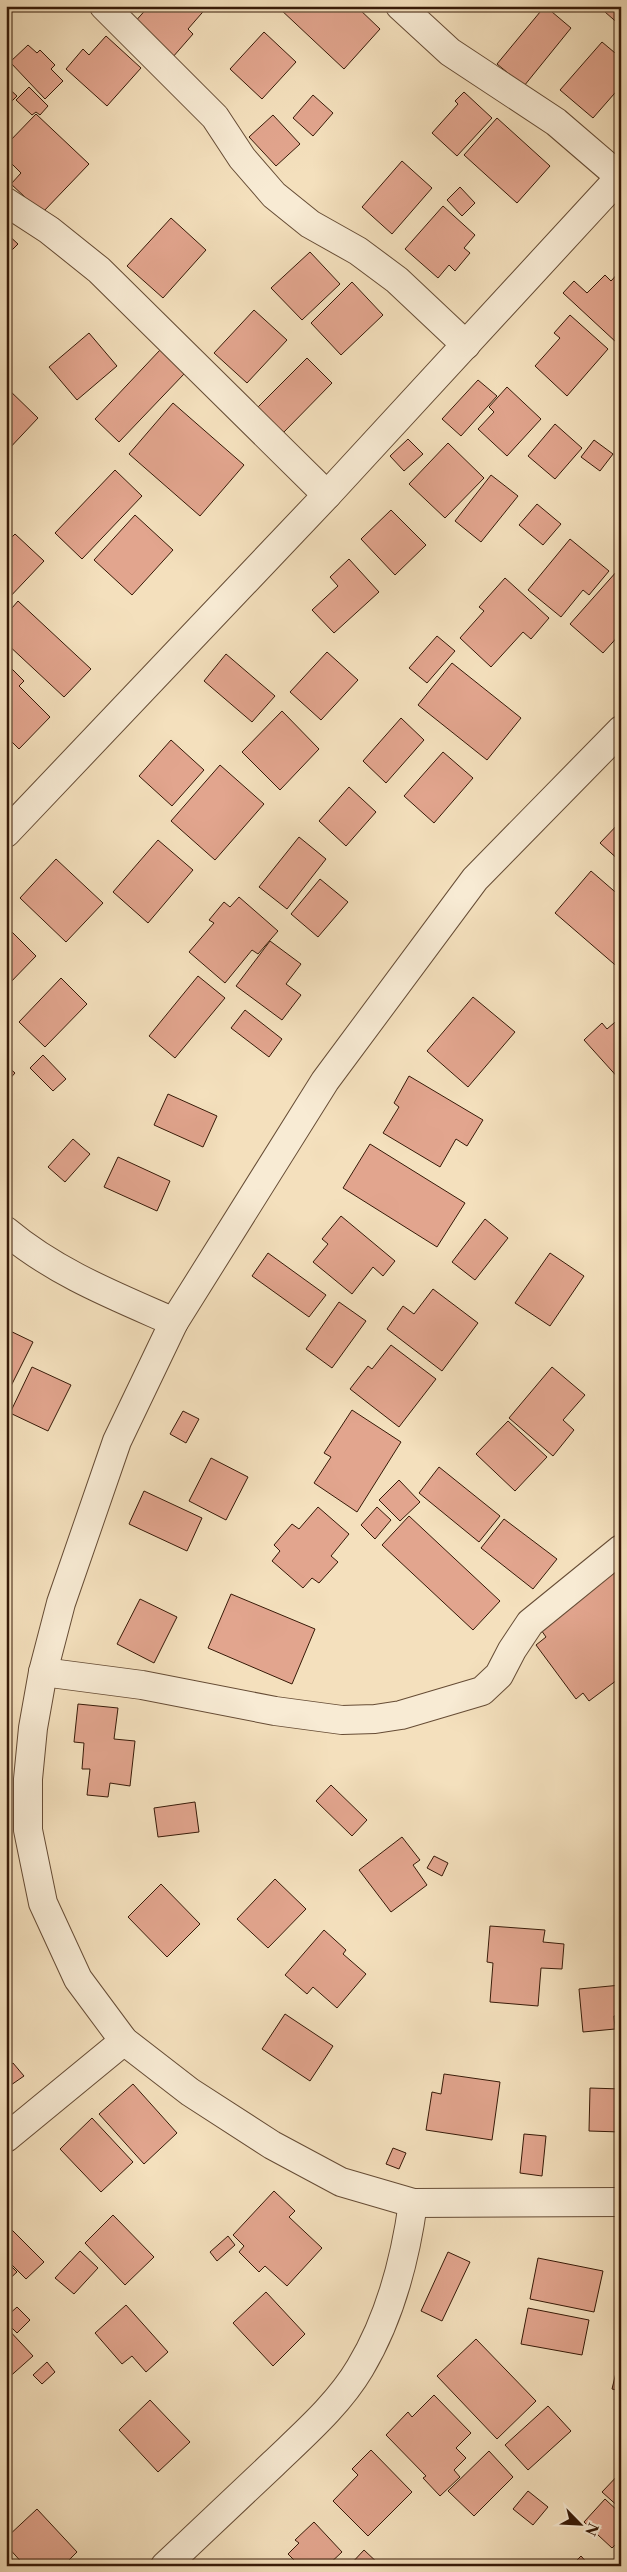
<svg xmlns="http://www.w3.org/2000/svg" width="627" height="2572" font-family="'Libre Caslon Text',serif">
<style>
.building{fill:#e2a58e;stroke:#371a08}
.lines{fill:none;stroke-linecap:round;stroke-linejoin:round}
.minor-casing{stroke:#664c35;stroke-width:30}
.minor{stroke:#f8ebd4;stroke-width:28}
</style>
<rect width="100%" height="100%" fill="#f4e0bd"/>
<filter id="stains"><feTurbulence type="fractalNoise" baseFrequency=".004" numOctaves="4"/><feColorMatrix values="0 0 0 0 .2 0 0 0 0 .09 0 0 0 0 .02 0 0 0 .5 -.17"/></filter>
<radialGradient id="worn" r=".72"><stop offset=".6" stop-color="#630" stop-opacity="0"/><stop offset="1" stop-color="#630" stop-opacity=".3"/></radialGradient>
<g class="building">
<path d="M149 6H208L188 29 193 34 172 58 133 24Z"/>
<path d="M280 6H356L380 29 344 69 279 8Z"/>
<path d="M545 6 571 28 524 86 497 64Z"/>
<path d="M611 6H621V26L605 12Z"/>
<path d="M264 32 296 62 262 99 230 69Z"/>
<path d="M106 36 141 68 107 106 66 69 83 49 89 55Z"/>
<path d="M602 42 621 58V86L593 118 560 90Z"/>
<path d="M28 45 37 53 40 50 55 65 51 69 63 81 45 99 10 62Z"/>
<path d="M6 86 17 96 6 107Z"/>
<path d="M29 87 48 106 40 115 36 112 32 115 16 100Z"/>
<path d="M464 92 492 118 457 156 432 133 458 104 455 101Z"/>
<path d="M313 95 333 113 313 136 293 118Z"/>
<path d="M36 114 89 164 42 213 11 184 21 173 6 158V145Z"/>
<path d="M273 115 300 144 276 166 249 137Z"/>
<path d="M497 118 550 166 517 203 464 155Z"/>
<path d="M402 161 432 188 392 234 362 207Z"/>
<path d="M460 187 475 203 462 216 447 200Z"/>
<path d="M443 206 475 235 464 248 470 253 455 271 449 265 438 278 405 249Z"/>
<path d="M171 218 206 250 163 298 127 266Z"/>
<path d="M6 233 18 244 6 256Z"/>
<path d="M310 252 340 284 302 320 271 288Z"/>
<path d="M621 270V339L617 343 563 293 574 281 587 293 605 275 611 281Z"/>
<path d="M352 282 383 315 341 355 311 323Z"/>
<path d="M254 310 287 340 247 383 214 353Z"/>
<path d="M570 315 608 349 567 396 535 366 560 338 554 333Z"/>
<path d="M89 333 117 366 77 400 49 367Z"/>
<path d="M160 350 184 374 119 442 95 419Z"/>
<path d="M307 358 332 383 282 434 256 409Z"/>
<path d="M478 380 497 396 461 436 442 419Z"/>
<path d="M6 387 38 418 6 452Z"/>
<path d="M507 387 541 419 507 456 478 429 494 412 489 407Z"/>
<path d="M173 403 244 465 200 516 129 454Z"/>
<path d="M555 424 582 448 555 479 528 456Z"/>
<path d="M408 439 423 454 404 471 390 456Z"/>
<path d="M594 440 613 454 600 471 581 457Z"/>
<path d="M448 443 484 478 445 518 409 484Z"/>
<path d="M115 470 142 496 82 559 55 533Z"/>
<path d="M491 475 518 496 481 542 455 521Z"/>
<path d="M537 504 561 524 543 545 519 525Z"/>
<path d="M391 510 426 545 395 575 361 539Z"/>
<path d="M135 515 173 550 132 595 94 560Z"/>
<path d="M15 534 44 561 6 601V543Z"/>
<path d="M570 539 609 571 589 595 583 590 561 617 528 590Z"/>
<path d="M349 559 379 592 334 633 312 610 338 586 330 577Z"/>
<path d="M617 571 621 574V633L603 653 570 624Z"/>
<path d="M505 578 549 618 531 639 523 632 491 667 460 638 484 611 479 607Z"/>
<path d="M18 601 91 669 64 697 6 643V615Z"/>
<path d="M437 636 455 651 427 683 409 668Z"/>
<path d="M327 652 358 680 321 720 290 692Z"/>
<path d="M226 654 275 696 252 722 204 681Z"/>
<path d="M6 663 24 681 19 686 50 717 19 749 10 740 6 743Z"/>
<path d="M452 663 521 718 487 760 418 705Z"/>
<path d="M282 711 319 749 280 790 242 752Z"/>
<path d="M401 718 424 740 386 783 363 761Z"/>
<path d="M171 740 204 770 172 806 139 776Z"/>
<path d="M443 752 473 778 434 823 404 796Z"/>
<path d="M220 765 264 804 215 860 171 821Z"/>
<path d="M349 787 376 812 346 846 319 821Z"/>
<path d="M621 821V862L600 843Z"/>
<path d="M299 837 326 859 287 909 259 887Z"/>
<path d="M158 840 193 870 148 923 113 892Z"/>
<path d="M56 859 103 903 66 942 20 898Z"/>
<path d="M591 871 621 897V970L555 913Z"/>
<path d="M320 879 348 902 318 937 291 914Z"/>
<path d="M239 897 278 931 258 954 252 950 225 983 189 952 214 923 209 920 224 902 230 907Z"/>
<path d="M6 926 36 956 6 987Z"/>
<path d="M270 941 301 964 286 984 301 995 282 1020 236 986Z"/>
<path d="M198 976 225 998 175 1058 149 1036Z"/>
<path d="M61 978 87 1004 45 1047 19 1022Z"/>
<path d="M473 997 515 1032 468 1087 427 1051Z"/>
<path d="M245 1010 282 1039 269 1057 231 1028Z"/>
<path d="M621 1017V1081L584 1040 602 1023 607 1029Z"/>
<path d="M43 1055 66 1079 53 1091 30 1068Z"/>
<path d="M6 1065 15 1073 6 1083Z"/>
<path d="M409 1076 483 1120 467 1146 456 1139 440 1167 383 1133 399 1107 394 1103Z"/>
<path d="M168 1094 217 1116 203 1147 154 1125Z"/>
<path d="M73 1139 90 1154 65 1182 48 1167Z"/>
<path d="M370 1144 465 1203 437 1247 343 1188Z"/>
<path d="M118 1157 170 1181 157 1211 104 1187Z"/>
<path d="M341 1216 395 1261 383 1276 373 1267 352 1294 313 1262 328 1244 322 1239Z"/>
<path d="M485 1219 508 1238 475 1280 452 1262Z"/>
<path d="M268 1253 326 1295 309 1317 252 1276Z"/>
<path d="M550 1253 584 1276 550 1326 515 1303Z"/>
<path d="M433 1289 478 1323 442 1371 387 1329 403 1306 414 1314Z"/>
<path d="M339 1302 366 1321 332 1368 306 1349Z"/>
<path d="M6 1329 33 1342 6 1396Z"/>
<path d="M391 1345 436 1379 399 1427 350 1389 368 1366 372 1369Z"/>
<path d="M32 1367 71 1385 48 1431 10 1413Z"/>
<path d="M552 1367 585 1395 563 1420 574 1430 553 1456 509 1418Z"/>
<path d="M352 1410 401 1442 357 1512 314 1483 331 1457 324 1453Z"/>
<path d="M183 1411 199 1419 186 1443 170 1434Z"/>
<path d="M508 1421 547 1457 515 1491 476 1454Z"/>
<path d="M211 1458 248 1477 226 1520 189 1501Z"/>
<path d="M439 1467 500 1516 479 1542 419 1493Z"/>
<path d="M399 1480 420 1502 400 1521 379 1500Z"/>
<path d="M144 1491 202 1518 187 1551 129 1524Z"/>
<path d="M318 1507 349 1534 331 1556 338 1562 319 1583 312 1578 303 1588 272 1561 280 1551 274 1545 292 1524 299 1529Z"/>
<path d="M377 1507 391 1520 375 1539 361 1525Z"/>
<path d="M409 1516 500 1601 473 1630 382 1545Z"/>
<path d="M504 1519 557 1559 533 1589 481 1548Z"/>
<path d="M621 1565V1677L589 1701 583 1693 576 1699 536 1645 546 1637 539 1627Z"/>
<path d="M231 1594 315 1629 292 1684 208 1648Z"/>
<path d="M140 1599 177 1617 154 1663 117 1644Z"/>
<path d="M78 1704 118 1708 114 1739 135 1741 130 1786 110 1783 108 1797 87 1795 90 1769H82L84 1743 74 1742Z"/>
<path d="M331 1785 367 1820 352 1836 316 1801Z"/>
<path d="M195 1802 199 1832 158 1837 154 1808Z"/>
<path d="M402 1837 420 1860 413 1865 427 1885 391 1912 359 1870Z"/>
<path d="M434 1856 448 1863 442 1876 427 1868Z"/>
<path d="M275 1879 306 1909 268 1948 237 1919Z"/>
<path d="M161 1884 200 1924 167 1957 128 1917Z"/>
<path d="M490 1926 545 1930 543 1942 564 1944 562 1969 541 1968 538 2006 490 2002 493 1963 487 1962Z"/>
<path d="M324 1930 346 1950 343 1954 366 1974 337 2008 313 1987 307 1994 285 1975Z"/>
<path d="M621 1985V2015L614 2016 615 2029 583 2032 579 1989Z"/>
<path d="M285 2014 333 2046 310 2081 262 2049Z"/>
<path d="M13 2063 24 2076 11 2085 6 2078V2068Z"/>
<path d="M444 2074 500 2082 492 2140 426 2130 432 2092 441 2094Z"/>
<path d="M133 2084 177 2133 144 2164 99 2114Z"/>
<path d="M590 2088 621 2089V2132L589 2131Z"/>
<path d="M92 2118 133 2162 101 2192 60 2149Z"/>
<path d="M524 2134 546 2136 542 2176 520 2173Z"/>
<path d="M393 2148 406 2153 399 2169 386 2164Z"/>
<path d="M274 2191 295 2211 289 2217 322 2248 287 2286 265 2266 259 2272 239 2252 244 2246 233 2235Z"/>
<path d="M113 2215 154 2257 125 2285 85 2243Z"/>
<path d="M6 2224 44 2262 26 2279 6 2259Z"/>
<path d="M228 2236 235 2245 217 2261 210 2252Z"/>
<path d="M80 2251 98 2268 74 2294 55 2278Z"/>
<path d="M448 2252 470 2262 442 2321 421 2311Z"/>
<path d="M538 2258 603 2271 594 2312 530 2299Z"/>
<path d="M6 2261 17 2272 6 2282Z"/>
<path d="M266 2292 305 2334 273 2366 233 2323Z"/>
<path d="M126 2305 168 2352 146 2372 132 2356 122 2364 95 2333Z"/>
<path d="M17 2307 30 2320 17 2333 6 2322V2317Z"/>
<path d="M528 2308 589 2320 582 2355 521 2344Z"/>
<path d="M7 2328 33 2356 6 2380V2329Z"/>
<path d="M476 2339 536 2401 497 2439 437 2376Z"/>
<path d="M621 2352V2391L612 2389Z"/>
<path d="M47 2362 55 2372 42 2384 33 2375Z"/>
<path d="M434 2395 471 2433 456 2448 466 2458 454 2470 460 2477 440 2496 423 2478 426 2476 386 2435 408 2412 412 2417Z"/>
<path d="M150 2400 190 2442 158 2472 119 2430Z"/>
<path d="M548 2406 571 2431 528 2470 505 2445Z"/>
<path d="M371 2450 412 2492 368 2536 333 2501 358 2475 352 2469Z"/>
<path d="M489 2451 513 2477 474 2516 448 2491Z"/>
<path d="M621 2472V2509L602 2492Z"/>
<path d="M528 2491 548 2507 533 2525 513 2509Z"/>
<path d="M605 2499 621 2514V2539L612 2548 584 2522Z"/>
<path d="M37 2509 77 2552 63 2566H25L6 2545V2538Z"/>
<path d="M314 2522 342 2552 327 2566H300L288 2554 299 2543 295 2540Z"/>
<path d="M364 2550 381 2566H349Z"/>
<path d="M6 2553 19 2566H6Z"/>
<path d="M581 2556 590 2566H571Z"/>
</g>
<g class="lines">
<g class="minor-casing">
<g id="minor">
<path d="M104 6 215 117 242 158 274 195 310 224 358 251 397 280 466 345"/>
<path d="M400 6 450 52 556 122 620 177"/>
<path d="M6 202 49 230 99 270 327 495"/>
<path d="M621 730 475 879 325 1081 174 1322 117 1441 61 1603 43 1672 33 1728 28 1779V1830L43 1903 78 1979 124 2041 190 2092 272 2145 341 2182 413 2203 621 2202"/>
<path d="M6 833 327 495 621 176"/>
<path d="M6 1231C56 1273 115 1296 174 1322"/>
<path d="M43 1672 142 1685 275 1711 342 1720 375 1719 401 1715 482 1691 499 1675 512 1650 530 1623 621 1549"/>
<path d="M6 2138 124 2041"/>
<path d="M165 2566C201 2532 237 2498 273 2464 303 2435 338 2405 360 2368 390 2318 405 2261 413 2203"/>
</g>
</g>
<use href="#minor" class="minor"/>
</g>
<rect width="627" height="2572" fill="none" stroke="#f4e0bd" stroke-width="25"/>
<rect x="8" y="8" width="612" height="2557" fill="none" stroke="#371a08" stroke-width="2.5"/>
<rect x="12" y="12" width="602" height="2547" fill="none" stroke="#371a08"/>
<g transform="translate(580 2524) rotate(114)" stroke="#f8ebd4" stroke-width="4" paint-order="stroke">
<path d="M0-4L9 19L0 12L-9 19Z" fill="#371a08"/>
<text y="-8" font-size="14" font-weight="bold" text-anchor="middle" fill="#371a08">N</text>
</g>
<rect width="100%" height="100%" filter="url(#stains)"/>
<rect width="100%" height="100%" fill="url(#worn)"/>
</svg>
